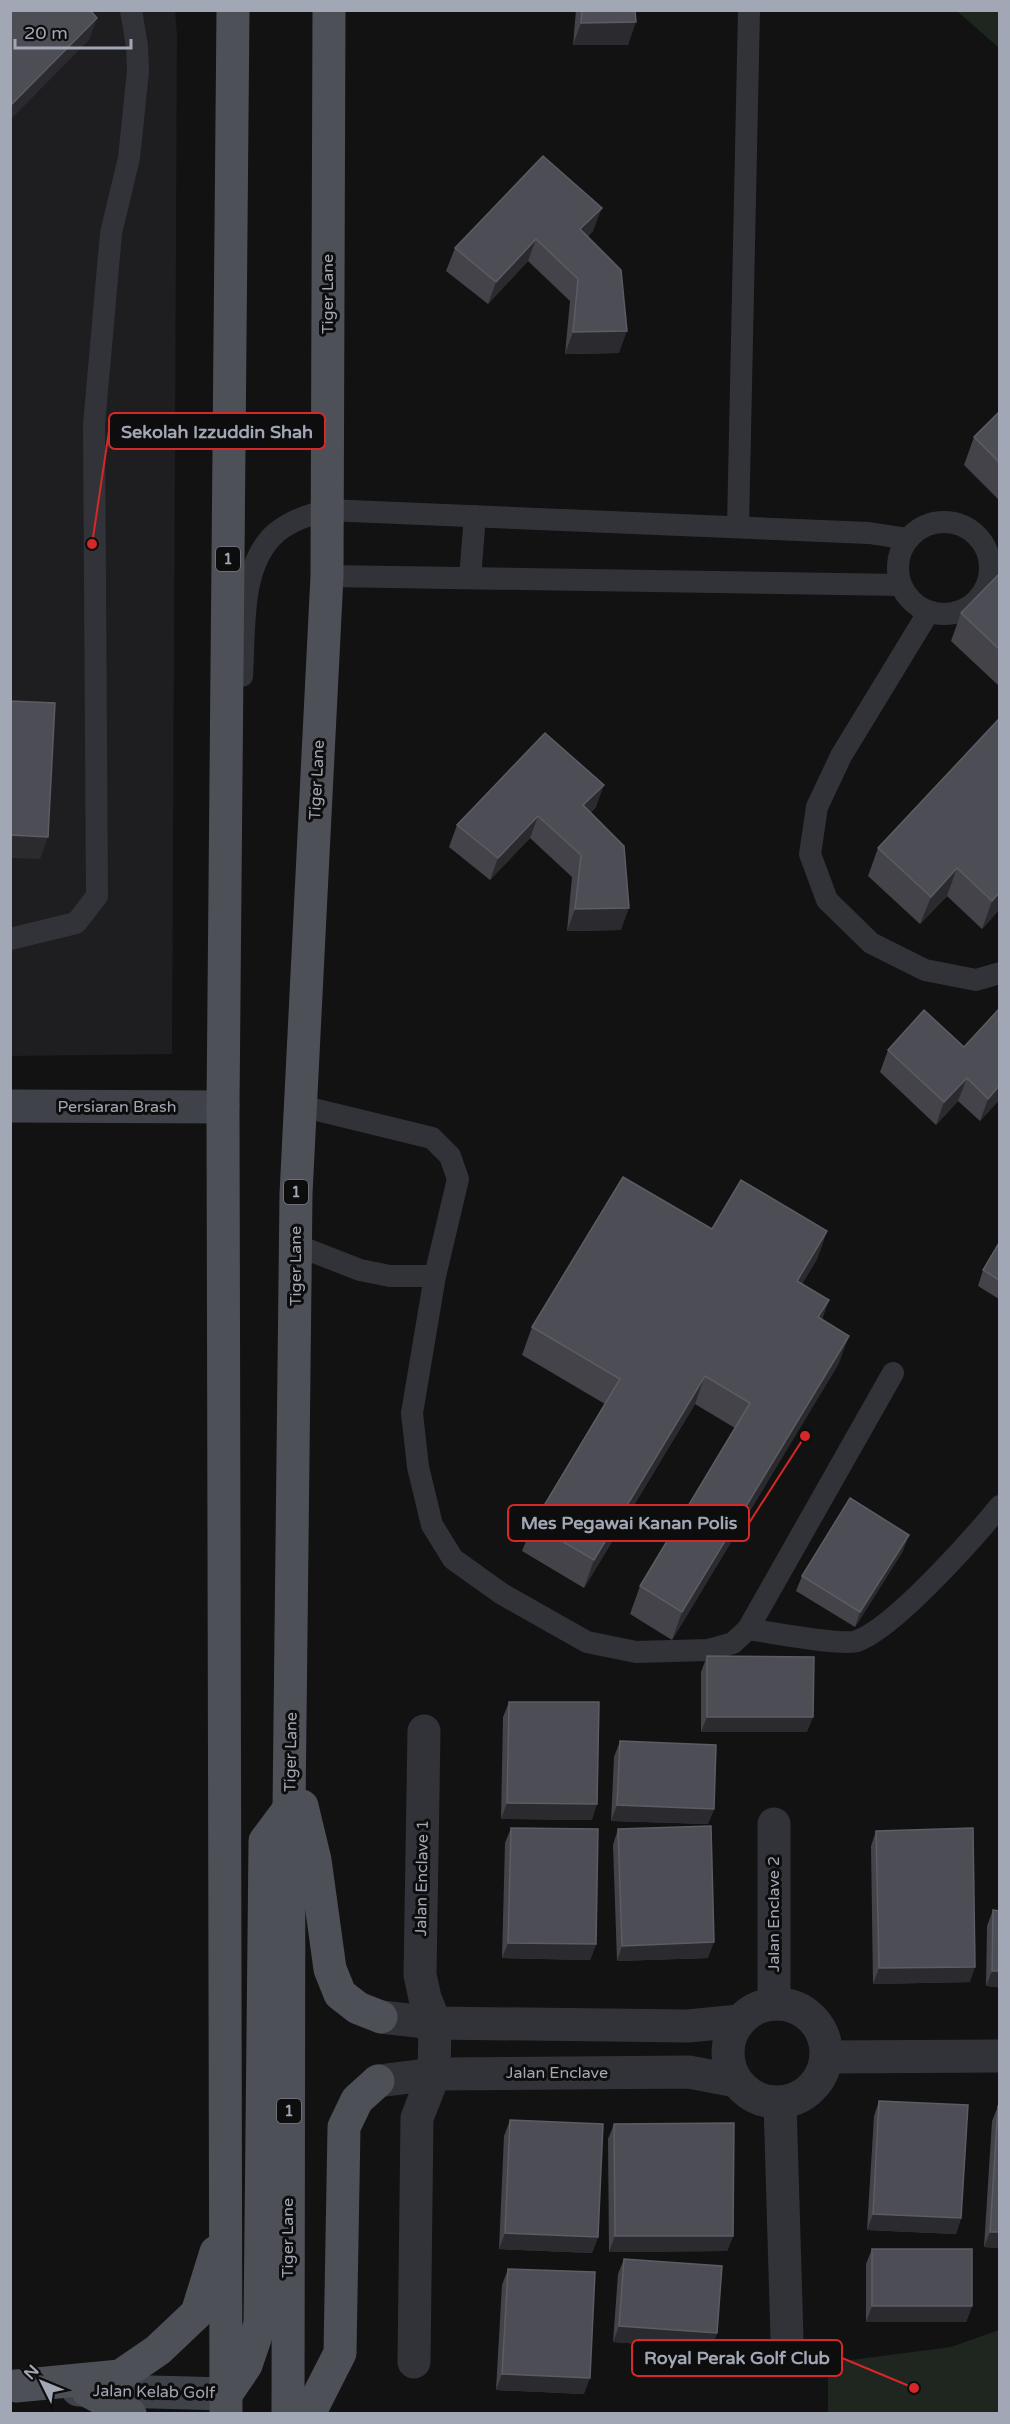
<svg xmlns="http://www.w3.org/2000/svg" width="1010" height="2424" font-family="'Varela Round',sans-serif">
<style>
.built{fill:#1e1e20}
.green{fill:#1e261f}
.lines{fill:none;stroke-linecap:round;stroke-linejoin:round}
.lane{stroke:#323339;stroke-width:22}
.street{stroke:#323339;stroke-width:33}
.secondary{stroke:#404249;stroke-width:33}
.primary{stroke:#4e5058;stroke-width:33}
.wall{fill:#434349}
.shaded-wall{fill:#2b2b2f}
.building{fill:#4d4e55;stroke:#5b5c64;stroke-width:1.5}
.labels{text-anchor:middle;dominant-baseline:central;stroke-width:6;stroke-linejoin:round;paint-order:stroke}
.shield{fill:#0d0d0e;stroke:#757983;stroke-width:1.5}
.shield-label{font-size:15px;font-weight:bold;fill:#a2a7b5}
.street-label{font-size:16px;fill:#a2a7b5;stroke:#0d0d0e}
.leader{fill:none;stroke:#d62828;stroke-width:2}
.callout-dot{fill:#d62828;stroke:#0d0d0e;stroke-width:2}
.callout{fill:#0d0d0e;stroke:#d62828;stroke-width:2}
.callout-label{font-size:18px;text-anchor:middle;font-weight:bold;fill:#a2a7b5}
</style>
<rect width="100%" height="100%" fill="#121213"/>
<path class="built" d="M10 11H175L177 34 172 1054 11 1056Z"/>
<g class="green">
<path d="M957 11H999V48Z"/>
<path d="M999 2330V2413H828V2363L951 2347Z"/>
</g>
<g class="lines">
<g class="lane">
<circle cx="944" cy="568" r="46"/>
<path d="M738 527 749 10"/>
<path d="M327 576 900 585"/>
<path d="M470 578 475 516"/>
<path d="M928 613 841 756 817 807 810 854 827 900 871 943 925 970 976 980 1000 973"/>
<path d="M242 676C245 631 239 564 277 532 292 520 309 515 327 510L869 533 908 539"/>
<path d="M10 939 76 923 97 896 94 425 111 233 129 158 138 71 137 46 131 10"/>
<path d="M296 1245 360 1270 390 1276H435L458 1179 450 1156 432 1138 301 1106"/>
<path d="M435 1276 412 1413 418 1467 432 1525 453 1559 502 1594 587 1642 636 1652 708 1650 733 1643 748 1629 893 1373"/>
<path d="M748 1629C767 1632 844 1646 857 1641 894 1628 973 1539 1000 1506"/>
</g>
<g class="street">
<path d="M774 2004V1824"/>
<circle cx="777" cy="2053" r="49"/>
<path d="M381 2017 435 2023 688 2026 739 2021"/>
<path d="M826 2057 1000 2056"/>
<path d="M378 2081 434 2074 689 2072 736 2081"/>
<path d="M780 2102 787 2339"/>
<path d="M414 2362 417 2118 434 2074 435 2023 425 1998 420 1975 424 1731"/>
</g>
<g class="secondary">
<path d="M10 1106 223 1107"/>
<path d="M78 2390 226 2394"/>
</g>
<g class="primary">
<path d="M302 1806 315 1860 330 1969 340 1994 358 2008 381 2017"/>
<path d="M16 2386 120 2376 158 2350 197 2313 216 2252"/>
<path d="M88 2391 130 2414"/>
<path d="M227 2393 246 2365 260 2324 265 1841 289 1809"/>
<path d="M226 2414 223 1107 233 10"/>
<path d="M288 2414 289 1809 296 1194 327 576 329 10"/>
<path d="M309 2414 340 2353 344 2127 357 2100 378 2081"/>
</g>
</g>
<g class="wall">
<path d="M576 10H635L628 45H573Z"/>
<path d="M593 231 588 236 619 353 565 354 570 301 528 261 488 304 446 271 455 248Z"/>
<path d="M999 412V500L964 465 974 437Z"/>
<path d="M999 575V686L951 641 961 613Z"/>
<path d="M999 719V910L982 929 947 896 920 924 868 876 878 848Z"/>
<path d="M596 807 590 813 621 930 567 931 572 877 530 838 490 880 449 847 457 825Z"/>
<path d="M924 1010 999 1100 980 1121 958 1101 936 1125 880 1072 888 1050Z"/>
<path d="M712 1229 827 1231 817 1259 802 1284 829 1300 822 1319 839 1363 672 1640 630 1614 640 1586 735 1428 695 1404 584 1588 522 1551 533 1524 605 1404 522 1355 532 1327Z"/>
<path d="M999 1243V1299L978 1286 983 1270Z"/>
<path d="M903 1551 855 1627 796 1591 802 1576Z"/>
<path d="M707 1656 807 1732H701V1672Z"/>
<path d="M509 1702 592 1820 501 1819 503 1717Z"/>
<path d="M620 1741 714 1809 708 1824 611 1821 614 1757Z"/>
<path d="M511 1828 596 1944 590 1960 502 1958 505 1843Z"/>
<path d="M618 1829 708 1958 617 1961 613 1845Z"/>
<path d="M876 1831 970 1982 873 1984 871 1846Z"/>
<path d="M993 1910 999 1987 986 1986 987 1926Z"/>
<path d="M879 2101 961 2218 956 2234 867 2230 874 2116Z"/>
<path d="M998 2106 999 2248 984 2247 992 2121Z"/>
<path d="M510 2120 598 2237 592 2253 499 2249 504 2136Z"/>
<path d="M614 2124 733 2236 727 2251 609 2252 608 2139Z"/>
<path d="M872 2249 972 2306 966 2322H866V2264Z"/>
<path d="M624 2259 717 2333 711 2349 613 2342 618 2274Z"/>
<path d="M508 2269 584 2394 496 2390 502 2285Z"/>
</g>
<g class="shaded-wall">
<path d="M97 18 89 40 10 120V106Z"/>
<path d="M636 22 628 45H573L581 23Z"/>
<path d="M602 208 593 231 572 251 580 229Z"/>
<path d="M536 239 528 261 488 304 496 282Z"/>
<path d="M627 331 619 353 565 354 573 332Z"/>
<path d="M604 785 596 807 574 828 583 805Z"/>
<path d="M538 816 530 838 490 880 498 858Z"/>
<path d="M10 835 48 837 40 859 10 858Z"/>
<path d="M957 868 947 896 920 924 931 897Z"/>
<path d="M999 893V910L982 929 992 901Z"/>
<path d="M629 908 621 930 567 931 575 909Z"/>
<path d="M967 1078 958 1101 936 1125 944 1102Z"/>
<path d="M999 1086V1100L980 1121 988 1099Z"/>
<path d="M827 1231 817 1259 787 1309 797 1281Z"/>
<path d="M829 1300 818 1328V1317Z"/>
<path d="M849 1336 839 1363 672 1640 682 1612Z"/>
<path d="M705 1376 695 1404 584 1588 594 1560Z"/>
<path d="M909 1535 903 1551 855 1627 860 1612Z"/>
<path d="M707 1717H813L807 1732H701Z"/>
<path d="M507 1803 597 1804 592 1820 501 1819Z"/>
<path d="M617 1805 714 1809 708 1824 611 1821Z"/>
<path d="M714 1942 708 1958 617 1961 622 1946Z"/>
<path d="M508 1943 596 1944 590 1960 502 1958Z"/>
<path d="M975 1967 970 1982 873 1984 879 1968Z"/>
<path d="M992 1971H999V1987L986 1986Z"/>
<path d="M873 2214 961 2218 956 2234 867 2230Z"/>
<path d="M990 2232H999V2248L984 2247Z"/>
<path d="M505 2233 598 2237 592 2253 499 2249Z"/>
<path d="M615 2236H733L727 2251 609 2252Z"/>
<path d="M872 2306H972L966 2322H866Z"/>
<path d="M619 2326 717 2333 711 2349 613 2342Z"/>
<path d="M502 2374 590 2378 584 2394 496 2390Z"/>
</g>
<g class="building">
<path d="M10 10H90L97 18 10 106Z"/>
<path d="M582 10H635L636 22 581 23Z"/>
<path d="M543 156 602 208 580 229 621 270 627 331 573 332 578 279 536 239 496 282 455 248Z"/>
<path d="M999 412V462L974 437Z"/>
<path d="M999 574V649L961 613Z"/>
<path d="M10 701 55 703 48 837 10 835Z"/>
<path d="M999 719V893L992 901 957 868 931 897 878 848Z"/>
<path d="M545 733 604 785 583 805 624 846 629 908 575 909 581 855 538 816 498 858 457 825Z"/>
<path d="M999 1009V1086L988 1099 967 1078 944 1102 888 1050 924 1010 964 1047Z"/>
<path d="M623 1177 712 1229 741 1180 827 1231 797 1281 829 1300 818 1317 849 1336 682 1612 640 1586 750 1403 705 1376 594 1560 533 1524 620 1379 532 1327Z"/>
<path d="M999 1243V1280L983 1270Z"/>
<path d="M850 1498 909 1535 860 1612 802 1576Z"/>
<path d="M707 1656 814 1657 813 1717H707Z"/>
<path d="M509 1702H599L597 1804 507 1803Z"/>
<path d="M620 1741 716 1745 714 1809 617 1805Z"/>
<path d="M711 1826 714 1942 622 1946 618 1829Z"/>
<path d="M511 1828 598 1829 596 1944 508 1943Z"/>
<path d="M973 1828 975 1967 879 1968 876 1831Z"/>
<path d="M993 1910 999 1911V1971H992Z"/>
<path d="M879 2101 968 2105 961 2218 873 2214Z"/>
<path d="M998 2106H999V2232H990Z"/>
<path d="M510 2120 603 2124 598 2237 505 2233Z"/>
<path d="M734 2123 733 2236H615L614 2124Z"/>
<rect x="872" y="2249" width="100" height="57"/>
<path d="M624 2259 722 2266 717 2333 619 2326Z"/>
<path d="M508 2269 595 2272 590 2378 502 2374Z"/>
</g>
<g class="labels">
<g class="shield">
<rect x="216" y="547" width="24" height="24" rx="4.5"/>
<rect x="284" y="1180" width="24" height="24" rx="4.5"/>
<rect x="277" y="2099" width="24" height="24" rx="4.5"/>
</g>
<g class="shield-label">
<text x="228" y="559">1</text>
<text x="296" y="1192">1</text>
<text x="289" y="2111">1</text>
</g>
<g class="street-label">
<text transform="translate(328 294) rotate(-90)">Tiger Lane</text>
<text transform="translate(317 780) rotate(-87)">Tiger Lane</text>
<text x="117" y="1107">Persiaran Brash</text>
<text transform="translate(296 1266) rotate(-90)">Tiger Lane</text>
<text transform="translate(291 1752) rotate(-89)">Tiger Lane</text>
<text transform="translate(422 1878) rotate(-89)">Jalan Enclave 1</text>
<text transform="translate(774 1914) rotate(-90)">Jalan Enclave 2</text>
<text x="557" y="2073">Jalan Enclave</text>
<text transform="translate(288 2238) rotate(-90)">Tiger Lane</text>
<text transform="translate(154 2392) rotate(1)">Jalan Kelab Golf</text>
</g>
</g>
<path class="leader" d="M92 544L109 431M805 1436L749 1523M914 2388L842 2358"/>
<g class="callout-dot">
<circle cx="92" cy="544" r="6"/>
<circle cx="805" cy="1436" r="6"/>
<circle cx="914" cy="2388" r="6"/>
</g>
<g class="callout">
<rect x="109" y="413" width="216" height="36" rx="6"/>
<rect x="508" y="1505" width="241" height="36" rx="6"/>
<rect x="632" y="2340" width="210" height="36" rx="6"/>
</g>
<g class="callout-label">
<text x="217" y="438">Sekolah Izzuddin Shah</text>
<text x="629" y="1529">Mes Pegawai Kanan Polis</text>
<text x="737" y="2364">Royal Perak Golf Club</text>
</g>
<rect width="1010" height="2424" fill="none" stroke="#a2a7b5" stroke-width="24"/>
<g transform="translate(42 2382) rotate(313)" stroke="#0d0d0e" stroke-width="4.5" paint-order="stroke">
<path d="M0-4.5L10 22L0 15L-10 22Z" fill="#a2a7b5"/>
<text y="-9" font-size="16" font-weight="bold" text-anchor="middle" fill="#a2a7b5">N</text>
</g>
<path d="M15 39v9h116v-9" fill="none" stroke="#a2a7b5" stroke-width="3"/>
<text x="24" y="39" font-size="18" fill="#a2a7b5" stroke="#0d0d0e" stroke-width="4.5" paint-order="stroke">20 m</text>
</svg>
